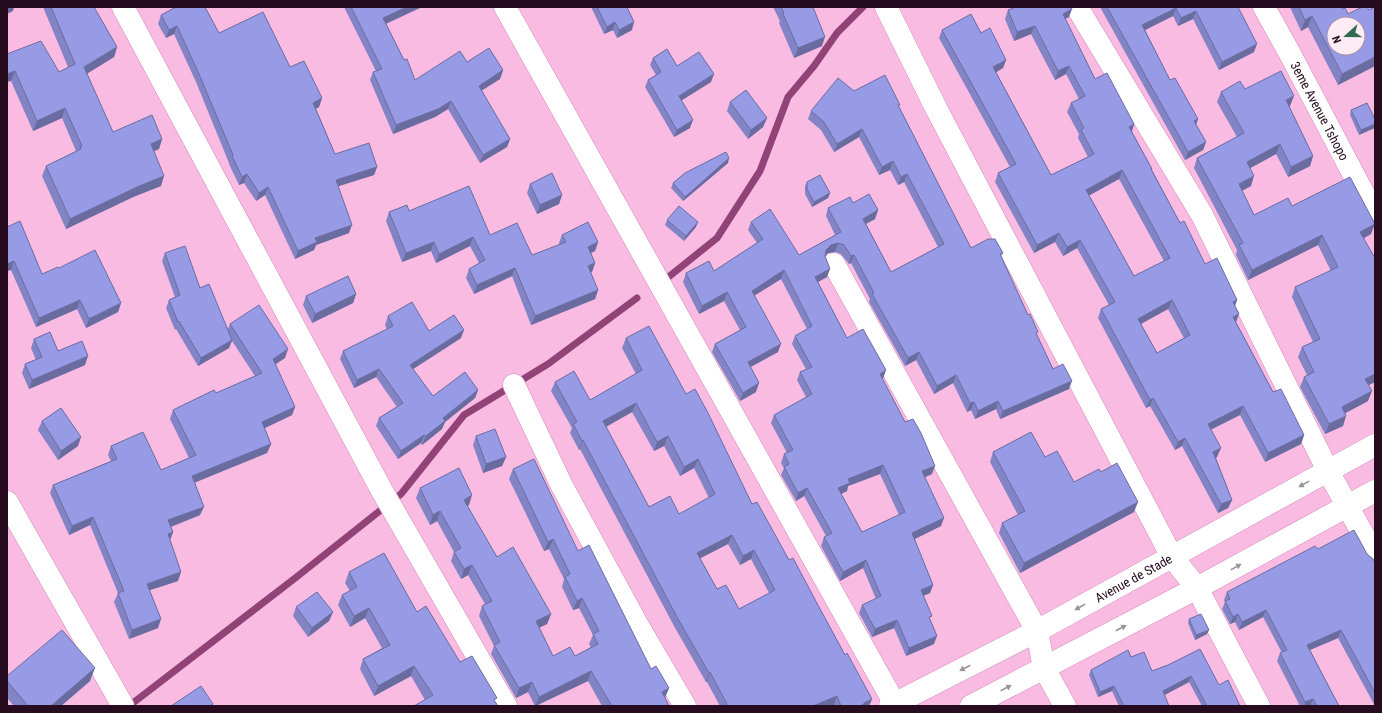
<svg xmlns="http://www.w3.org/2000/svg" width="1382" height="713" font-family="'Roboto Condensed',sans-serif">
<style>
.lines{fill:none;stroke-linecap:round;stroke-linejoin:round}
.stream{stroke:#914378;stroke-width:7}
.minor-casing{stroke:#d389b8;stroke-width:23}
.minor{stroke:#fff;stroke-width:22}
.wall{fill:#8284c5;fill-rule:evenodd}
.shaded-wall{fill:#6a6ca0}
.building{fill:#979ae5;stroke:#6a6ca0;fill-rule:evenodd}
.oneway{fill:#9e929a}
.labels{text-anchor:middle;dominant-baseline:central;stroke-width:4;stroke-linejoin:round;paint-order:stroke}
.street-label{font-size:13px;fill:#270c1f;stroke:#fdecf6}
</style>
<rect width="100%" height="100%" fill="#fabbe2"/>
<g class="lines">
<g class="stream">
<path d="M661 283 717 238 760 171 788 97 814 66 837 33 863 7"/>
<path d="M129 706 294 579 401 494 464 415 548 364 637 298"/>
</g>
<g class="minor-casing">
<g id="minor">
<path d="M123 7 381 489 506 706"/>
<path d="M505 7 896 706"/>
<path d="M886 7 937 110 1172 557 1197 588 1259 706"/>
<path d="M1077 7 1202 215 1328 471 1375 556"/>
<path id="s1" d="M1264 7 1289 52 1375 215"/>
<path d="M834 264 1037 631 1044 668 1065 706"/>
<path d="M514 385 562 486 637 624 685 706"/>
<path d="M7 502 123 706"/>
<path id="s2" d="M890 706 1037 631 1375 445"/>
<path d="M971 706 1197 588 1375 491"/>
</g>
</g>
<use href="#minor" class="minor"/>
</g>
<g class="wall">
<path d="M43 7H94L117 47 114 57 86 74 113 132 162 139 159 149 154 151 161 186 133 197 66 229 42 176 46 166 76 151 62 118 33 131 11 81 7 54 59 72 68 67Z"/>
<path d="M344 7H422L386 24 404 60 415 80 467 62 503 70 500 79 481 91 510 139 507 147 480 163 448 109 435 117 393 134 370 80 373 72 376 71Z"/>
<path d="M591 7H627L632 30 617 38 613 30 604 34Z"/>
<path d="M773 7H813L822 46 794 58 779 23 780 21Z"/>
<path d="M1100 7H1238L1254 52 1219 70 1193 19 1178 26 1173 16 1145 30 1170 80 1198 119 1196 125 1206 142 1203 150 1185 160Z"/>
<path d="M1290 7H1342L1343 9 1348 14 1369 10 1375 7V66L1338 85 1308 27 1301 31Z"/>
<path d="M1008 10 1069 17 1065 19 1095 79 1134 124 1132 132 1152 169V170L1180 223 1205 264 1237 300 1235 306 1239 314 1236 322 1273 392 1304 435 1301 444 1265 462 1240 415 1210 430 1217 457 1216 458 1232 500 1228 508 1218 513 1182 446 1175 450 1150 406 1146 408 1098 318 1101 309 1109 305 1077 248 1063 256 1055 242 1034 253 995 182 998 173 1010 167 939 38 942 30 981 33 1006 60 1003 68 996 72 1051 175 1088 157 1078 138 1079 134 1067 112 1071 103 1079 99 1066 74 1055 80 1031 34 1014 41 1005 19ZM1119 179 1164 261 1134 276 1089 195ZM1168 309 1184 338 1157 353 1141 324Z"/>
<path d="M161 15 219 33 290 67 322 98 319 107 316 109 335 154 377 167 374 175 338 186 349 233 316 245 314 250 295 259 265 195 256 201 244 183 239 185 229 164V163L196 82 174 34 166 38 158 24Z"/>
<path d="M653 58 677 66 711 82 681 100 690 128 674 137 645 87 648 80 656 75 650 65Z"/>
<path d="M1245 89 1290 106 1289 107 1313 156 1310 166 1288 177 1276 154 1250 168 1251 186 1242 191 1254 215 1292 206 1371 234 1364 238 1375 382 1368 385V401L1345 413 1343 426 1325 434 1300 387 1304 377 1307 375 1298 357 1302 347 1313 342 1292 297 1295 287 1331 271 1318 245 1248 280 1236 255 1237 250 1194 168 1197 158 1237 137 1217 102 1221 92Z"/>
<path d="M854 91 899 107 971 248 1003 253 1001 256 1037 335 1053 369 1069 389 1000 419 996 409 975 419 971 410 967 412 953 383 934 394 916 360 905 366 869 302 870 299 851 263 849 264 841 254 835 252 828 253 825 256 827 277 818 282 847 338 883 379H882L932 474 925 477 941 526 914 539 933 585 930 593 923 596 930 620 934 644 906 656 894 628 872 637 859 613 862 605 876 599 863 568 840 581 821 546 824 537 826 536 804 496 796 501 781 475 784 468 781 463 784 454 787 453 771 423 774 415 806 397 797 380 800 372 806 369 792 344 795 336 807 329 781 279 754 295 778 352 750 367 756 392 740 401 712 352 715 344 740 330 724 301 699 314 683 282 686 273 714 271 757 243 748 230 751 222 799 255 835 235 826 216 828 208 853 203 878 210 875 219 866 224 891 272 938 247 904 182 898 185 890 170 879 175 859 137 834 152 821 130 808 119 811 111ZM880 474 899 515 862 532 841 494 847 491 848 486Z"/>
<path d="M730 102 767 118 763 127 748 139 727 111Z"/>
<path d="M1351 110 1375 119 1359 135 1350 115Z"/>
<path d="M728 163 683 201 671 188 673 183Z"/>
<path d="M807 182 830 193 828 198 812 207 805 194V186Z"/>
<path d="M530 184 562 195 559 204 537 214 527 193Z"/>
<path d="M409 211 490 235 532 255 560 245 559 243 562 235 598 242 595 251 591 253 595 263 592 272 590 273 598 290 595 299 531 325 512 276 474 294 466 278 469 269 479 263 470 246 436 263 431 251 402 262 386 221 389 212Z"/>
<path d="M667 220 696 227 684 241 665 225Z"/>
<path d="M7 227 42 274 59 268 121 303 118 312 86 328 77 309 36 327 11 270 7 271Z"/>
<path d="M165 253 200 288 228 329 230 324 285 358 275 364 295 407 292 415 264 428 271 444 267 453 195 482 200 515 171 527 173 532 170 540 178 581 150 590 158 628 129 639 114 602 118 593 90 525 69 535 50 493 53 485 111 461 108 455 111 446 161 470 189 458 170 419 173 410 216 393 255 376 232 341 229 348 198 366 176 329 175 330 166 308 169 300 175 297 162 261Z"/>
<path d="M356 294 353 303 312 323 303 305 306 296Z"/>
<path d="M388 316 429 331 461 338 413 369 433 396 478 390 475 398 445 422 442 429 422 445 421 443 398 459 376 426 379 418 397 407 376 377 354 388 340 359 343 351 387 329 385 325Z"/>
<path d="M626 338 686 394 752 504 819 607 845 655 872 699 869 706H834V705L831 706H720L707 682H706L674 626 580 449 579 450 570 433 572 428 551 391 555 382 590 400 636 374 622 348ZM632 412 654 451 664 446 680 476 694 468 709 498 679 514 649 507 606 427ZM728 544 740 565 751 559 769 593 739 609 717 589 700 558Z"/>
<path d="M34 339 58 351 85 365 29 389 22 373 25 364 36 360 31 348Z"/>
<path d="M42 421 78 446 58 460 38 430Z"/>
<path d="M476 436 506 457 502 466 483 473 473 445Z"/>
<path d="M993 452 1045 457 1074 482 1134 512 1020 573 999 533 1002 523 1018 515 990 462Z"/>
<path d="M513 469 578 551 651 669 669 688 665 698 669 706H602L588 681 536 706H535L528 692 516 698 491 654 494 646 479 616 482 606 485 604 468 575 461 579 451 561 454 552 437 521 430 525 416 498 420 488 469 505 467 506 497 557 551 614 547 624 539 628 553 656H575L591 647 589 644 593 635 579 608 573 610 562 587 564 579 549 549 544 551 509 479Z"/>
<path d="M1318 549 1367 554 1375 563V706L1338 638 1310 650 1339 706H1300L1277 661 1280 653H1282L1263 617 1239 630 1235 622 1230 624 1222 609 1225 602 1224 600 1227 592Z"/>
<path d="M349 572 417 612 460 662 497 698 425 700 411 676 374 696 360 669 363 659 382 648 365 618 350 627 338 605 342 595 350 591 345 583Z"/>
<path d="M296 607 333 612 329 621 308 637 293 616Z"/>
<path d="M1189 619 1207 634 1195 640 1188 623Z"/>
<path d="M1131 657 1152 671 1168 665 1219 685 1240 706H1202L1189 682 1164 695 1169 706H1119L1112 691 1098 697 1089 675 1091 670Z"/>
<path d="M7 676 90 681 61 706H14L7 698Z"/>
</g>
<g class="shaded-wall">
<path d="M7 7H14L13 11 7 14Z"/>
<path d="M407 7H422L380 26 383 18Z"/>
<path d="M1176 8 1173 16 1139 33 1142 25Z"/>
<path d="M1072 9 1069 17 1059 22 1063 14Z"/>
<path d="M1196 11 1193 19 1178 26 1181 18Z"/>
<path d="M1312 16 1308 27 1301 31 1305 20Z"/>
<path d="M615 22 613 30 604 34 607 27Z"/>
<path d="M634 22 632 30 617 38 619 30Z"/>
<path d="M177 26 174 34 166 38 169 30Z"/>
<path d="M1035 26 1031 34 1014 41 1017 32Z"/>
<path d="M825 37 822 46 794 58 798 48Z"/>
<path d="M1257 44 1254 52 1219 70 1222 62Z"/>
<path d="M117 47 114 57 80 78 84 67Z"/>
<path d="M1375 57V66L1338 85 1342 74Z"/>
<path d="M1006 60 1003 68 990 76 993 67Z"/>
<path d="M1069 66 1066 74 1055 80 1058 71Z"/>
<path d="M503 70 500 79 476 94 479 86Z"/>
<path d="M15 71 11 81 7 82V74Z"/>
<path d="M714 74 711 82 676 104 679 96Z"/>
<path d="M1294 96 1290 106 1282 110 1286 100Z"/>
<path d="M322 98 319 107 310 111 313 103Z"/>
<path d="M451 101 448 109 435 117 393 134 396 125Z"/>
<path d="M65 108 62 118 33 131 37 121Z"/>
<path d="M767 118 763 127 748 139 751 130Z"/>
<path d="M1198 119 1195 127 1194 121Z"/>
<path d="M693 120 690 128 674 137 677 130Z"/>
<path d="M1134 124 1131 133 1129 127Z"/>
<path d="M1375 124V128L1359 135 1361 130Z"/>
<path d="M862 129 859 137 834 152 837 144Z"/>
<path d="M162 139 159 149 148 154 151 144Z"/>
<path d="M510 139 507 147 480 163 483 155Z"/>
<path d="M1206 142 1203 150 1185 160 1188 152Z"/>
<path d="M1280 144 1276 154 1243 172 1247 162Z"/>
<path d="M1313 156 1310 166 1288 177 1291 167Z"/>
<path d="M729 158 728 163 683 201 685 197Z"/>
<path d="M893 161 890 170 879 175 882 167Z"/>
<path d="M377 167 374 175 333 188 336 180Z"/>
<path d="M1122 170 1119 179 1083 199 1086 190Z"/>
<path d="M247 174 244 183 239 185 242 177Z"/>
<path d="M907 174 904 182 898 185 901 177Z"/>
<path d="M164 176 161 186 133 197 66 229 70 219 137 187Z"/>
<path d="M1254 176 1251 186 1235 194 1239 184Z"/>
<path d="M268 187 265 195 256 201 259 193Z"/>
<path d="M830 193 828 198 812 207 814 202Z"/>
<path d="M562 195 559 204 537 214 540 205Z"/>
<path d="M878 210 875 219 860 227 863 219Z"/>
<path d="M698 222 696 227 684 241 686 236Z"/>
<path d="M1375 224 1371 234 1357 242 1360 232Z"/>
<path d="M352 225 349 233 316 245 314 250 295 259 298 251 315 238Z"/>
<path d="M1059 233 1055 242 1034 253 1037 245Z"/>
<path d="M1322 235 1318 245 1248 280 1252 270Z"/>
<path d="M473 237 470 246 436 263 439 254Z"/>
<path d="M1080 240 1077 248 1063 256 1067 247Z"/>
<path d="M434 242 431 251 402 262 406 253Z"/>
<path d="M598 242 595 251 585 256 588 247Z"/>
<path d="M838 243 835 252 828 253 823 258 826 250 831 245Z"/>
<path d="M854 255 851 263 849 264 851 256Z"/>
<path d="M14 261 11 270 7 271V264Z"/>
<path d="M595 263 592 272 584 275 588 266Z"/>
<path d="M515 268 512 276 474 294 477 285Z"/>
<path d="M830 269 827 277 812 285 815 277Z"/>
<path d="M784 270 781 279 749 299 752 291Z"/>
<path d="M598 290 595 299 531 325 535 316Z"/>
<path d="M727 292 724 301 699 314 702 306Z"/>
<path d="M356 294 353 303 312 323 315 314Z"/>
<path d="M80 300 77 309 36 327 39 318Z"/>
<path d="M1172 300 1168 309 1135 327 1138 319Z"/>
<path d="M1237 300 1234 308 1233 302Z"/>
<path d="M121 303 118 312 86 328 89 319Z"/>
<path d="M1239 314 1236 322 1233 317Z"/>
<path d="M464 330 461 338 407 373 410 365Z"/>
<path d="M232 340 229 348 198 366 201 358Z"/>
<path d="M781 344 778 352 745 370 748 362Z"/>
<path d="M288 349 285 358 270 368 273 359Z"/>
<path d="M919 352 916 360 905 366 908 358Z"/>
<path d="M88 356 85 365 29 389 32 380Z"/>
<path d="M379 369 376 377 354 388 357 380Z"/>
<path d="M886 370 883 379 877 382 880 374Z"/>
<path d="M1375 374V382L1361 389 1365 379Z"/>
<path d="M956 375 953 383 934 394 937 386Z"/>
<path d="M1072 381 1069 389 1000 419 1003 411Z"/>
<path d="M759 383 756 392 740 401 743 393Z"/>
<path d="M478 390 475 398 445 422 442 429 422 445 426 436 443 418Z"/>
<path d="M1372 391 1368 401 1338 417 1342 407Z"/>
<path d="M1153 398 1150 406 1146 408 1150 400Z"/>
<path d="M998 401 996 409 975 419 978 411Z"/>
<path d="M974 402 971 410 967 412 970 403Z"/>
<path d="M636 403 632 412 600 430 603 421Z"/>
<path d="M1243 406 1240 415 1204 433 1208 424Z"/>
<path d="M295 407 292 415 259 431 262 422Z"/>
<path d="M1346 416 1343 426 1325 434 1329 424Z"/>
<path d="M424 435 421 443 398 459 401 451Z"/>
<path d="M1304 435 1301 444 1265 462 1268 453Z"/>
<path d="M668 436 664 446 654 451 657 442Z"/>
<path d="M81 437 78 446 58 460 61 451Z"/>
<path d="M1185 438 1182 446 1175 450 1178 442Z"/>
<path d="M583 440 580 449 579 450 582 441Z"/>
<path d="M271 444 267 453 189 485 192 476Z"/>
<path d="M1221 448 1217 457 1210 461 1213 452Z"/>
<path d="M506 457 502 466 483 473 486 464Z"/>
<path d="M698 459 694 468 680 476 684 467Z"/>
<path d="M883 465 880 474 848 486 847 491 835 497 838 488 848 479Z"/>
<path d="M935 466 932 474 919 480 922 471Z"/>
<path d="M807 488 804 496 796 501 798 493Z"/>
<path d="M472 495 469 505 460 509 464 500Z"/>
<path d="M1232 500 1228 508 1218 513 1221 504Z"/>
<path d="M1138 502 1134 512 1020 573 1024 563Z"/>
<path d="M204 507 200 515 165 529 168 520Z"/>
<path d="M440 511 437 521 430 525 433 515Z"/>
<path d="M93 517 90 525 69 535 72 526Z"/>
<path d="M944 518 941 526 909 542 912 533Z"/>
<path d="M173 532 170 540 168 534Z"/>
<path d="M732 535 728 544 693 562 697 553Z"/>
<path d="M553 539 549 549 544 551 548 542Z"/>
<path d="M754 550 751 559 740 565 743 556Z"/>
<path d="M866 560 863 568 840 581 843 572Z"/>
<path d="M472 565 468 575 461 579 464 569Z"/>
<path d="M181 572 178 581 144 592 147 584Z"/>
<path d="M933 585 930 593 918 598 921 590Z"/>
<path d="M582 598 579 608 573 610 577 601Z"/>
<path d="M369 608 365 618 350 627 354 616Z"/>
<path d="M1266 610 1263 617 1239 630 1242 622Z"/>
<path d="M333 612 329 621 308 637 312 628Z"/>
<path d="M551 614 547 624 532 631 536 621Z"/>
<path d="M1238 614 1235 622 1230 624 1233 617Z"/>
<path d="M161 619 158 628 129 639 132 630Z"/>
<path d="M897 620 894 628 872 637 875 629Z"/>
<path d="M1209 630 1207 634 1195 640 1196 635Z"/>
<path d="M1341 630 1338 638 1305 652 1307 645Z"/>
<path d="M937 636 934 644 906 656 909 648Z"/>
<path d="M414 666 411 676 374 696 378 686Z"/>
<path d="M95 668 90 681 61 706H51Z"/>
<path d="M591 671 588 681 535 706 539 697Z"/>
<path d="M710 672 707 682H706L709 673Z"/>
<path d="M1191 676 1189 682 1161 697 1163 691Z"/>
<path d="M532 682 528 692 516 698 519 688Z"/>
<path d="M1114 686 1112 691 1098 697 1100 692Z"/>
<path d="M669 688 665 697 658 702 662 692Z"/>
<path d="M837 696 834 705 831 706H813Z"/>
<path d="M872 699 869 706H860L864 703Z"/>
<path d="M1313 699 1310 706H1304L1305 702Z"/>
</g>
<g class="building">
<path d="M51 7H94L117 47 84 67 113 132 152 115 162 139 151 144 164 176 137 187 70 219 46 166 81 149 80 147 82 146 65 108 37 121 15 71 7 74V54L41 41 59 72 75 64Z"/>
<path d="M176 7H205L219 33 263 12 290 67 304 61 322 98 313 103 335 154 369 143 377 167 336 180 352 225 315 238 317 242 298 251 268 187 259 193 247 174 242 177 232 156 233 155 199 74 177 26 169 30 161 15Z"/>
<path d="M351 7H407L383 18 404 60 407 59 415 80 460 51 467 62 489 48 503 70 479 86 510 139 483 155 451 101 438 109 396 125 373 72 382 69Z"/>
<path d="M597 7H627L634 22 619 30 615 22 607 27Z"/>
<path d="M781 7H813L825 37 798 48 783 14 784 13Z"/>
<path d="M1016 7H1071L1072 9 1063 14 1095 79 1107 73 1134 124 1129 127 1152 169H1151L1180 223 1184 221 1205 264 1217 258 1237 300 1233 302 1239 314 1233 317 1273 392 1281 389 1304 435 1268 453 1243 406 1208 424 1221 448 1213 452 1232 500 1221 504 1185 438 1178 442 1153 398 1150 400 1101 309 1115 302 1080 240 1067 247 1059 233 1037 245 998 173 1016 164 942 30 971 14 981 33 990 28 1006 60 993 67 1051 175 1094 154 1081 130 1084 128 1071 103 1085 96 1069 66 1058 71 1035 26 1017 32 1008 10ZM1122 170 1170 258 1134 276 1086 190ZM1172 300 1190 335 1157 353 1138 319Z"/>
<path d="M1107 7H1238L1257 44 1222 62 1196 11 1181 18 1176 8 1142 25 1170 80 1175 78 1198 119 1194 121 1206 142 1188 152Z"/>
<path d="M1299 7H1342L1343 9 1345 8 1348 14 1362 7H1367L1369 10 1374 7H1375V57L1342 74 1312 16 1305 20ZM1334 24H1358V48H1334Z"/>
<path d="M667 49 677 66 699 52 714 74 679 96 693 120 677 130 648 80 661 72 653 58Z"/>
<path d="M1281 71 1294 96 1286 100 1313 156 1291 167 1280 144 1247 162 1254 176 1239 184 1254 215 1288 198 1292 206 1350 177 1375 224 1360 232 1375 258V374L1365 379 1372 391 1342 407 1346 416 1329 424 1304 377 1314 372 1302 347 1320 339 1295 287 1338 267 1322 235 1252 270 1239 245 1243 243 1197 158 1244 133 1221 92 1240 81 1245 89Z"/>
<path d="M885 75 900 105H898L971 248 988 239H995L1003 253 1000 254 1028 315 1030 314 1038 332 1036 333 1053 369 1063 364 1072 381 1003 411 998 401 978 411 974 402 970 403 956 375 937 386 919 352 908 358 872 294 874 293 854 255 851 256 844 245 838 243 831 245 826 250 825 256 830 269 815 277 847 338 863 329 886 370 880 374 905 422 913 419 921 433 935 466 922 471 944 518 912 533 933 585 921 590 932 616 929 617 937 636 909 648 897 620 875 629 862 605 881 596 866 560 843 572 824 537 832 533 807 488 798 493 784 467 789 464 784 454 793 450 774 415 812 394 800 372 812 367 795 336 812 326 784 270 752 291 781 344 748 362 759 383 743 393 715 344 746 327 727 292 702 306 686 273 709 261 714 271 763 239 751 222 770 209 799 255 841 232 828 208 850 197 853 203 869 194 878 210 863 219 891 272 944 244 907 174 901 177 893 161 882 167 862 129 837 144 824 122 811 111 838 78 854 91ZM883 465 905 512 862 532 838 488 850 483 848 479Z"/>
<path d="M746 90 767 118 751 130 730 102Z"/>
<path d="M1367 103 1375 119V124L1361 130 1351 110Z"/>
<path d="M726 152 729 158 685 197 673 183 685 173Z"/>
<path d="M552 173 562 195 540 205 530 184Z"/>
<path d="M820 175 830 193 814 202 807 189V182Z"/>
<path d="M469 186 490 235 517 223 532 255 566 242 562 235 588 222 598 242 588 247 595 263 588 266 598 290 535 316 515 268 477 285 469 269 485 260 473 237 439 254 434 242 406 253 389 212 407 205 409 211Z"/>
<path d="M679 206 698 222 686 236 667 220Z"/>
<path d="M20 221 42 274 58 267 59 268 95 250 121 303 89 319 80 300 39 318 14 261 7 264V227Z"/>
<path d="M185 246 200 288 209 284 232 340 201 358 179 321 178 322 169 300 180 295 165 253Z"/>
<path d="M348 276 356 294 315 314 306 296Z"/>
<path d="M412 302 429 331 454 315 464 330 410 365 433 396 465 372 478 390 443 418 445 421 426 436 424 435 401 451 379 418 403 403 379 369 357 380 343 351 393 326 388 316Z"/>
<path d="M259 305 288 349 273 359 295 407 262 422 271 444 192 476 204 507 168 520 173 532 168 534 181 572 147 584 161 619 132 630 118 593 124 591 93 517 72 526 53 485 117 459 111 446 143 432 161 470 196 455 173 410 214 390 216 393 262 373 230 324Z"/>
<path d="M649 326 686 394 695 389 708 413 752 504 757 502 789 560 793 558 819 607 845 655 847 653 872 699 864 703V704L860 706H841L837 696 813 706H728L710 672 709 673 677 617 583 440 582 441 573 424 577 422 555 382 574 371 590 400 642 370 626 338ZM636 403 657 442 668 436 684 467 698 459 715 494 679 514 670 496 649 507 603 421ZM732 535 743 556 754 550 775 590 739 609 726 585 717 589 697 553Z"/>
<path d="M50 332 58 351 82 341 88 356 32 380 25 364 42 357 34 339Z"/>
<path d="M61 408 81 437 61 451 42 421Z"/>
<path d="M495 429 506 457 486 464 476 436Z"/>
<path d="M1031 432 1045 457 1057 451 1074 482 1099 469 1101 472 1117 463 1138 502 1024 563 1002 523 1025 511 993 452Z"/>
<path d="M534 459 578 551 589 545 651 669 656 666 669 688 662 692 669 706H612L591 671 539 697 532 682 519 688 494 645 500 642 482 606 492 601 472 565 464 569 454 552 461 548 440 511 433 515 420 488 459 468 472 495 464 500 497 557 513 547 551 614 536 621 553 656 570 647 575 656 598 644 593 634 599 631 582 598 577 601 565 577 570 574 553 539 548 542 513 469Z"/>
<path d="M1354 530 1367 554 1373 559 1375 563V693L1341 630 1307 645 1339 706H1317L1313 699 1305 702 1280 653 1287 650 1266 610 1242 622 1238 614 1233 617 1225 601 1230 599 1227 592 1315 546 1318 549Z"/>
<path d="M384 553 417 612 426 606 460 662 472 656 497 698 494 700 498 706H414L433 695 414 666 378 686 363 659 390 645 369 608 354 616 342 595 357 587 349 572Z"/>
<path d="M317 592 333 612 312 628 296 607Z"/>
<path d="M1201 614 1209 630 1196 635 1189 619Z"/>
<path d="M62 630 95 668 51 706H28L7 681V676Z"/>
<path d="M1200 649 1219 685 1228 680 1240 706H1207L1191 676 1163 691 1169 706H1124L1114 686 1100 692 1091 670 1128 650 1131 657 1144 652 1152 671 1168 665Z"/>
<path d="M201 686 213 704 210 706H171Z"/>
</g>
<defs><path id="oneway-solid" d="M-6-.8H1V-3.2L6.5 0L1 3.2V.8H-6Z"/></defs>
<g class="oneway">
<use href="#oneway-solid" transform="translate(1304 484) rotate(151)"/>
<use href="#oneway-solid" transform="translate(1236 567) rotate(-29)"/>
<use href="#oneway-solid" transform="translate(1080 607) rotate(151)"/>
<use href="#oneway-solid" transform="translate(1121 628) rotate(-28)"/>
<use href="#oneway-solid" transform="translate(965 668) rotate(153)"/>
<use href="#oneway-solid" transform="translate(1006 688) rotate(-27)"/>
</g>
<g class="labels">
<g class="street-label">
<text stroke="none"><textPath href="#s1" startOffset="118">3eme Avenue Tshopo</textPath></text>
<text stroke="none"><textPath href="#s2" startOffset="275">Avenue de Stade</textPath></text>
</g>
</g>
<rect width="1382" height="713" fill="none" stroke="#270c1f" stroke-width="16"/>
<g transform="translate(1346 36) rotate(249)"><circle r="19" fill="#fdecf6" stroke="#a792a0"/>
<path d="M0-3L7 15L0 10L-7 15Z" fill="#32694f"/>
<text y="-6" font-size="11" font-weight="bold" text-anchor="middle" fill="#270c1f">N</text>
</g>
</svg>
